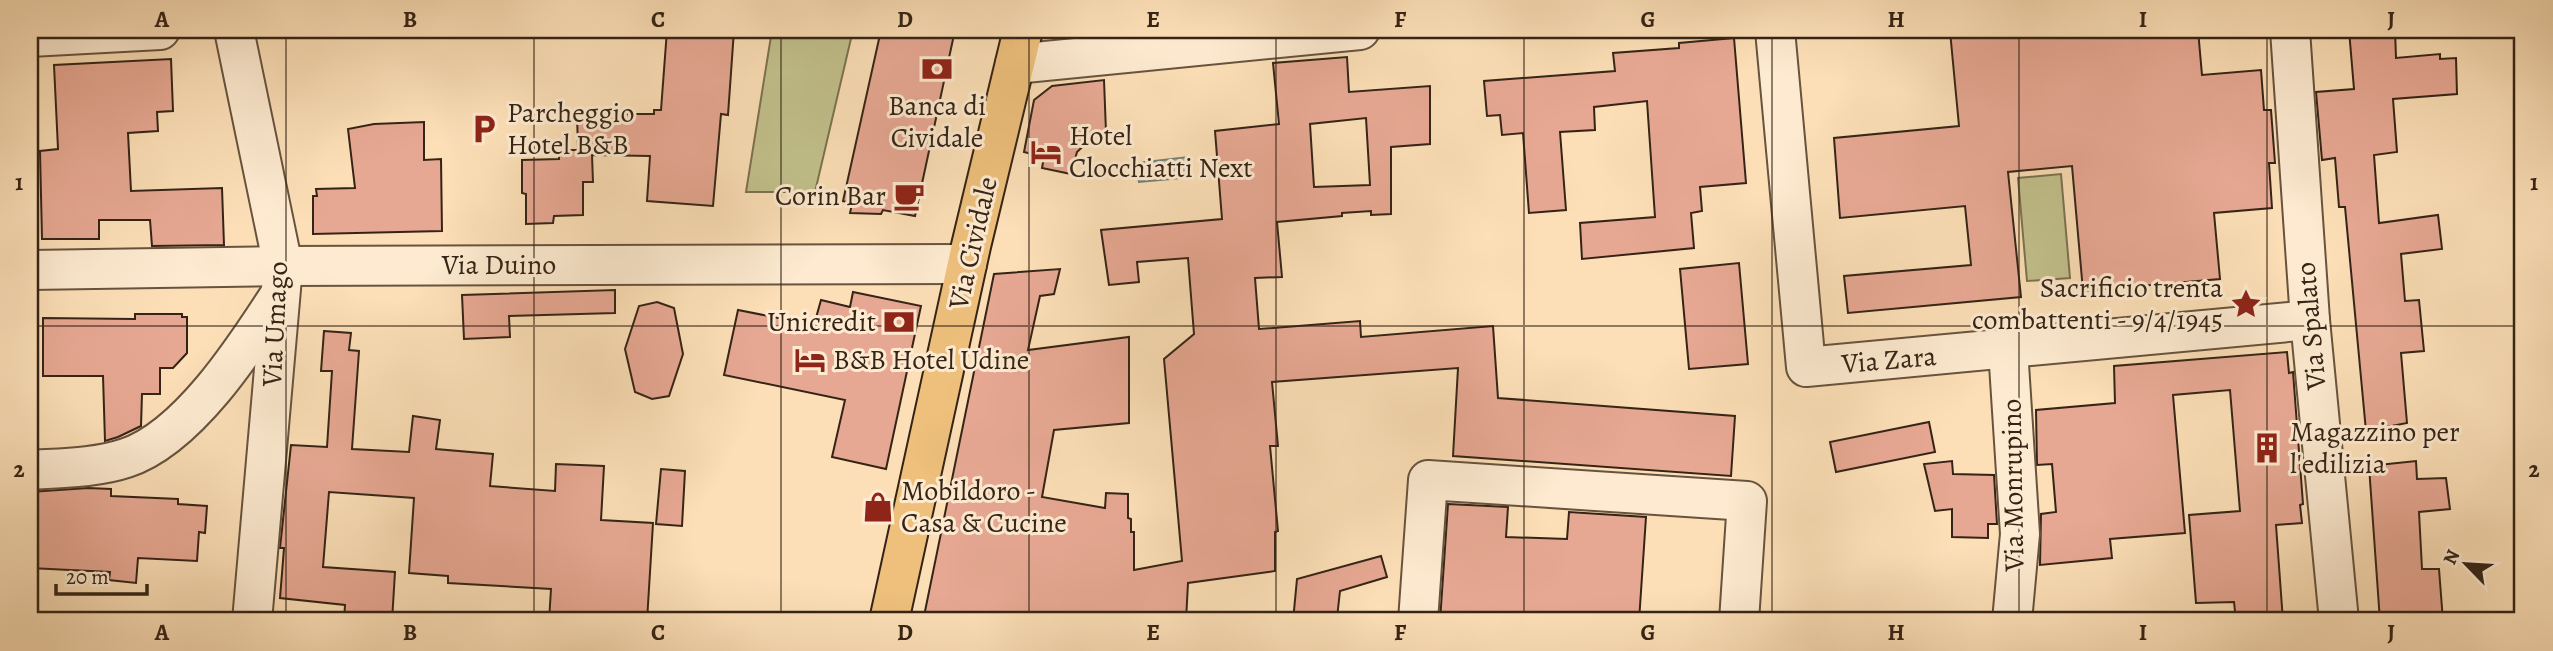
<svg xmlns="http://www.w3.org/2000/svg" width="2553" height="651" font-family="Alegreya,serif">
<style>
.green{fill:#c2c18c;stroke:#7c7251;stroke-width:2}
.water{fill:#9fbcb0;stroke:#757f72;stroke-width:2}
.building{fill:#e7a893;stroke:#352416;stroke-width:2;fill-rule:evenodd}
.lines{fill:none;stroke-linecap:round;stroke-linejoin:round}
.minor-casing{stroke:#67533e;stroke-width:42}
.major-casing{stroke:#352416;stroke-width:42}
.minor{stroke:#fdead0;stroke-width:38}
.major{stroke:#eec07c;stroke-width:38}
.grid{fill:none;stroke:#352416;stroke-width:2;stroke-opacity:0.55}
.labels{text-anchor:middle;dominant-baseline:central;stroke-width:6;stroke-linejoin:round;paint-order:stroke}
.poi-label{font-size:28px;fill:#352416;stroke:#fdead0;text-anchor:start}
.street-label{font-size:28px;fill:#352416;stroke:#fdead0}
.neatline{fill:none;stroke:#352416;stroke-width:2.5}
.grid-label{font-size:23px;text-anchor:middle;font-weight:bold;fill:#352416}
</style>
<rect width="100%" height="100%" fill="#fcdfb7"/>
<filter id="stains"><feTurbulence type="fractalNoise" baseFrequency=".00286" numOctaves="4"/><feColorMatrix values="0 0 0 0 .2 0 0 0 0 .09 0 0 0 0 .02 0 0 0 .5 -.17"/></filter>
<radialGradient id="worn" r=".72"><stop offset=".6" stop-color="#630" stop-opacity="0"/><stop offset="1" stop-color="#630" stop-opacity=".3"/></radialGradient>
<g class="green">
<path d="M772 30H853L815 192H746Z"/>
<path d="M2061 174 2070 278 2027 281 2018 178Z"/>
</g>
<path class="water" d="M1188 157 1191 177 1139 182 1136 163Z"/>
<g class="building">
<path d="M667 30H734L728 115 721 114 713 206 647 201 650 156 592 155 593 182H583V215L554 216 553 223 526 224V194L522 193V160L559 159V150H578L577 114H654V110H661Z"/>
<path d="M881 30H955L915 216 883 210 881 214 850 213 852 204 843 201Z"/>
<path d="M1964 30H2198L2202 75 2261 70 2264 110H2271L2275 163H2269L2272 208 2214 213 2220 279 2083 291 2072 166 2008 172 2021 297 1848 313 1844 276 1971 265 1965 206 1840 218 1834 138 1959 126 1950 31Z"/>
<path d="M2349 30H2395L2396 58 2440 54V59L2456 58 2457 94 2393 99 2397 152 2374 155 2379 223 2438 215 2442 249 2401 254 2405 301 2419 300 2424 351 2401 353 2407 423 2366 431 2345 207H2339L2335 158 2322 160 2316 92 2354 89Z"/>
<path d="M1734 38 1746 183 1700 187 1702 211 1691 213 1694 248 1582 259 1580 223 1655 217 1647 101 1594 107 1595 130 1560 132 1566 210 1529 213 1523 133 1502 135 1500 115 1487 116 1484 81 1615 71 1613 53 1679 48V43Z"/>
<path d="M1347 57 1349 92 1430 86V144L1391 147V214L1371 215V211L1342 213V216L1277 222 1282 277 1255 278 1259 329 1360 321 1361 337 1493 326 1498 398 1735 416 1731 476 1453 456 1458 368 1272 382 1278 446H1270L1278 531 1275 532V571L1188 583 1186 621H923L994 274 1060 269 1054 294 1040 296 1028 350 1129 337V423L1054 430 1042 497 1105 508 1106 493 1128 494V518L1131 519V532H1134V570L1182 561 1164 359 1194 334 1188 258 1137 262 1139 282 1109 285 1101 230 1222 219 1215 131 1279 124 1273 63ZM1366 118 1370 185 1314 187 1310 124Z"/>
<path d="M171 59 173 111 157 112 158 131 128 133 131 191 222 188 224 245 152 246 150 220H99V239H42L40 151 58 149 54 65Z"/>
<path d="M1104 80 1106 132H1098L1077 152 1071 174 1042 168 1044 157 1024 152 1034 100 1052 86Z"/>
<path d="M424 122V160L441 159 442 231 313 234V196H317L316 189 355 188 348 129 374 124Z"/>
<path d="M1739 263 1748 364 1689 369 1680 269Z"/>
<path d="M615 290V313L509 316 510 337 464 339 462 295Z"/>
<path d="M853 292 921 306 886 469 832 457 845 400 724 375 738 310 814 325 821 300 850 307Z"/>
<path d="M657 302 674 308 683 354 669 396 652 399 635 392 625 349 639 306Z"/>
<path d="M135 314H182V317H187V353L173 368H160V394H142L141 426 118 437 105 441 103 376H43V318L135 319Z"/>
<path d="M324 331 351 333 349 350 359 351 352 449 409 452 413 416 440 420 436 449 493 454 490 486 555 491 556 464 604 466 601 520 653 523 647 621H549L551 589 448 583V576L409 573 414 498 329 492 323 567 395 572 392 621H344L345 605 280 598 284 548H280L291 445 327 447 332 371H321Z"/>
<path d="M2287 352 2289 373 2293 372 2303 504 2300 505 2302 523 2276 525 2283 621H2236L2234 602 2196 603 2189 515 2240 511 2230 390 2173 395 2185 533 2110 539 2112 558 2040 565 2041 514 2056 512 2052 464 2037 465 2036 410 2115 403 2114 366Z"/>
<path d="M1929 422 1935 452 1836 472 1830 442Z"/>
<path d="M1952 461 1953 474 1994 475 1997 524H1988V538L1952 537V509L1935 511 1924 464Z"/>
<path d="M2416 461 2417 479 2446 478 2450 509 2419 512 2422 569H2439L2443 621H2380L2369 466Z"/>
<path d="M661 469 685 471 682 526 656 524Z"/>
<path d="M88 488 111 489V496L178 499V504L207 506 205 533 199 532 197 561 138 558 136 583 109 580 110 572 30 568 32 522H30V492Z"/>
<path d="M1448 504 1508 507 1506 537 1567 539 1569 512 1646 517 1639 621H1440Z"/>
<path d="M1381 556 1387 577 1340 591 1337 618 1325 617V621H1293L1297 579Z"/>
</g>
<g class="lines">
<g class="minor-casing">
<g id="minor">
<path d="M234 30 283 266 252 621"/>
<path d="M1775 30 1806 367 2310 320"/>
<path d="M2290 30 2310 320 2339 621"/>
<path d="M30 37 160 30"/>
<path d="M1015 64 1360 30"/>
<path d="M30 270 283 266 967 264"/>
<path d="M2008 349 2020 534 2012 621"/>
<path d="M30 470C61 468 96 468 126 458 187 438 244 350 277 299"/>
<path d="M1418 621 1428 480 1747 501 1739 621"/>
</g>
</g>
<g class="major-casing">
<path id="major" d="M889 621 971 246 1023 30"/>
</g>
<use href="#minor" class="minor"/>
<use href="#major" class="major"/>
</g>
<path class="grid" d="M286 30V621M534 30V621M781 30V621M1029 30V621M1276 30V621M1524 30V621M1772 30V621M2019 30V621M2267 30V621M30 326H2523"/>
<defs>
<g id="bank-bare" transform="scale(2.415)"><path d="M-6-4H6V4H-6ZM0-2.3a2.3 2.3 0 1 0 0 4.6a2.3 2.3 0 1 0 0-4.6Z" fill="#8f2418" stroke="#fdead0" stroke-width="2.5" paint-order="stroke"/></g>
<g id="parking-bare" transform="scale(2.415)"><path d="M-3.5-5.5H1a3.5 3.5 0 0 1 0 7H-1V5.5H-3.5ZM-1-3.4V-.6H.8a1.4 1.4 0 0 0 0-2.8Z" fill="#8f2418" stroke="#fdead0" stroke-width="2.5" paint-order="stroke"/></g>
<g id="hotel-bare" transform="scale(2.415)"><path d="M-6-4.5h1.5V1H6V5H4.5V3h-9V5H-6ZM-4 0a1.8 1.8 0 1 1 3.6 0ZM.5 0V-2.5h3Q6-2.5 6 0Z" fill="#8f2418" stroke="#fdead0" stroke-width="2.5" paint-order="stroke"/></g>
<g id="cafe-bare" transform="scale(2.415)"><path d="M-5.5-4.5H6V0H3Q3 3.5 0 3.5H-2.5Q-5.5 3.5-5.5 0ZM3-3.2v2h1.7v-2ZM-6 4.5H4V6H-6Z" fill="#8f2418" stroke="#fdead0" stroke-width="2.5" paint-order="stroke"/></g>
<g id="sight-bare" transform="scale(2.415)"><path d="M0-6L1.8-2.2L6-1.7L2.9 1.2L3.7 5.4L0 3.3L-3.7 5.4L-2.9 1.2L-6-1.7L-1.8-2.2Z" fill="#8f2418" stroke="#fdead0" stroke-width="2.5" paint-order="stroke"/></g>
<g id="building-bare" transform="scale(2.415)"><path d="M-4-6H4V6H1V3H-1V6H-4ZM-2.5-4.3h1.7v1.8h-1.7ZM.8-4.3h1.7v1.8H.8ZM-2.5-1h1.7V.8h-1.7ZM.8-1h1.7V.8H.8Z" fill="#8f2418" stroke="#fdead0" stroke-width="2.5" paint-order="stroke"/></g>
<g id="shop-bare" transform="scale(2.415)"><path d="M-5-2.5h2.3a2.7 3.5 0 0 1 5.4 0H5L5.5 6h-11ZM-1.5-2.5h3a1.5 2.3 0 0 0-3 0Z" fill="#8f2418" stroke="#fdead0" stroke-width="2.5" paint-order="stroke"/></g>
</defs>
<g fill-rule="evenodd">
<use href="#bank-bare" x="937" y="69"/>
<use href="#parking-bare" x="484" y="129"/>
<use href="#hotel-bare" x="1046" y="152"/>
<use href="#cafe-bare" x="909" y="196"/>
<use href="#sight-bare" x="2246" y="304"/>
<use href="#bank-bare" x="899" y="322"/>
<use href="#hotel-bare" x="810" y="360"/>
<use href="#building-bare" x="2267" y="448"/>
<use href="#shop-bare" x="878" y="507"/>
</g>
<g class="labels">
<g class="poi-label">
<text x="937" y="106" text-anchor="middle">Banca di<tspan x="937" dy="32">Cividale</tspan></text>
<text x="507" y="113">Parcheggio<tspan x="507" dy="32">Hotel B&amp;B</tspan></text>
<text x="1069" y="136">Hotel<tspan x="1069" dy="32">Clocchiatti Next</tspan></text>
<text x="886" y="196" text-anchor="end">Corin Bar</text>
<text x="2223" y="288" text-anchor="end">Sacrificio trenta<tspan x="2223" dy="32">combattenti - 9/4/1945</tspan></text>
<text x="876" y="322" text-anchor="end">Unicredit</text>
<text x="833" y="360">B&amp;B Hotel Udine</text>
<text x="2290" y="432">Magazzino per<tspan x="2290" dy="32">l'edilizia</tspan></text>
<text x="901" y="491">Mobildoro -<tspan x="901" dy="32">Casa &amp; Cucine</tspan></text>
</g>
<g class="street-label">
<text transform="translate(973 243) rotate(-77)">Via Cividale</text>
<text x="499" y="265">Via Duino</text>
<text transform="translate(275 324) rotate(-87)">Via Umago</text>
<text transform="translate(2311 326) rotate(-95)">Via Spalato</text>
<text transform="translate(1889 360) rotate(-5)">Via Zara</text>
<text transform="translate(2013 485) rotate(-91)">Via Monrupino</text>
</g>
</g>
<rect width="2553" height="651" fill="none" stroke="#fcdfb7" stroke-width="77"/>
<g transform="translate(2466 564) rotate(295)" stroke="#fdead0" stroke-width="5" paint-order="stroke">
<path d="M0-5L12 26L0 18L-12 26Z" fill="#352416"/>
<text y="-10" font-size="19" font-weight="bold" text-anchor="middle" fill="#352416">N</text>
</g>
<path d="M56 584v10h91v-10" fill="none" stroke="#352416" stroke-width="3.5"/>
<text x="66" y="584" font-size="21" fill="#352416" stroke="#fdead0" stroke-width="5" paint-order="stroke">20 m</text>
<rect x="38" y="38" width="2476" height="574" class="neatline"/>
<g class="grid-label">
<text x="162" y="27">A</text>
<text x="410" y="27">B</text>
<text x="658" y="27">C</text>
<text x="905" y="27">D</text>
<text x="1153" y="27">E</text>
<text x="1400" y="27">F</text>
<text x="1648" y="27">G</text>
<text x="1896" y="27">H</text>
<text x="2143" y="27">I</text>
<text x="2391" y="27">J</text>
<text x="19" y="190">1</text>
<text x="2534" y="190">1</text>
<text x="19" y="477">2</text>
<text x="2534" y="477">2</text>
<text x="162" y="640">A</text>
<text x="410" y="640">B</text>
<text x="658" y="640">C</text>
<text x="905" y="640">D</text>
<text x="1153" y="640">E</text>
<text x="1400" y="640">F</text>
<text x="1648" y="640">G</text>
<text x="1896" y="640">H</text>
<text x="2143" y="640">I</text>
<text x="2391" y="640">J</text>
</g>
<rect width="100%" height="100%" filter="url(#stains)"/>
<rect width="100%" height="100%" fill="url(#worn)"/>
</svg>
